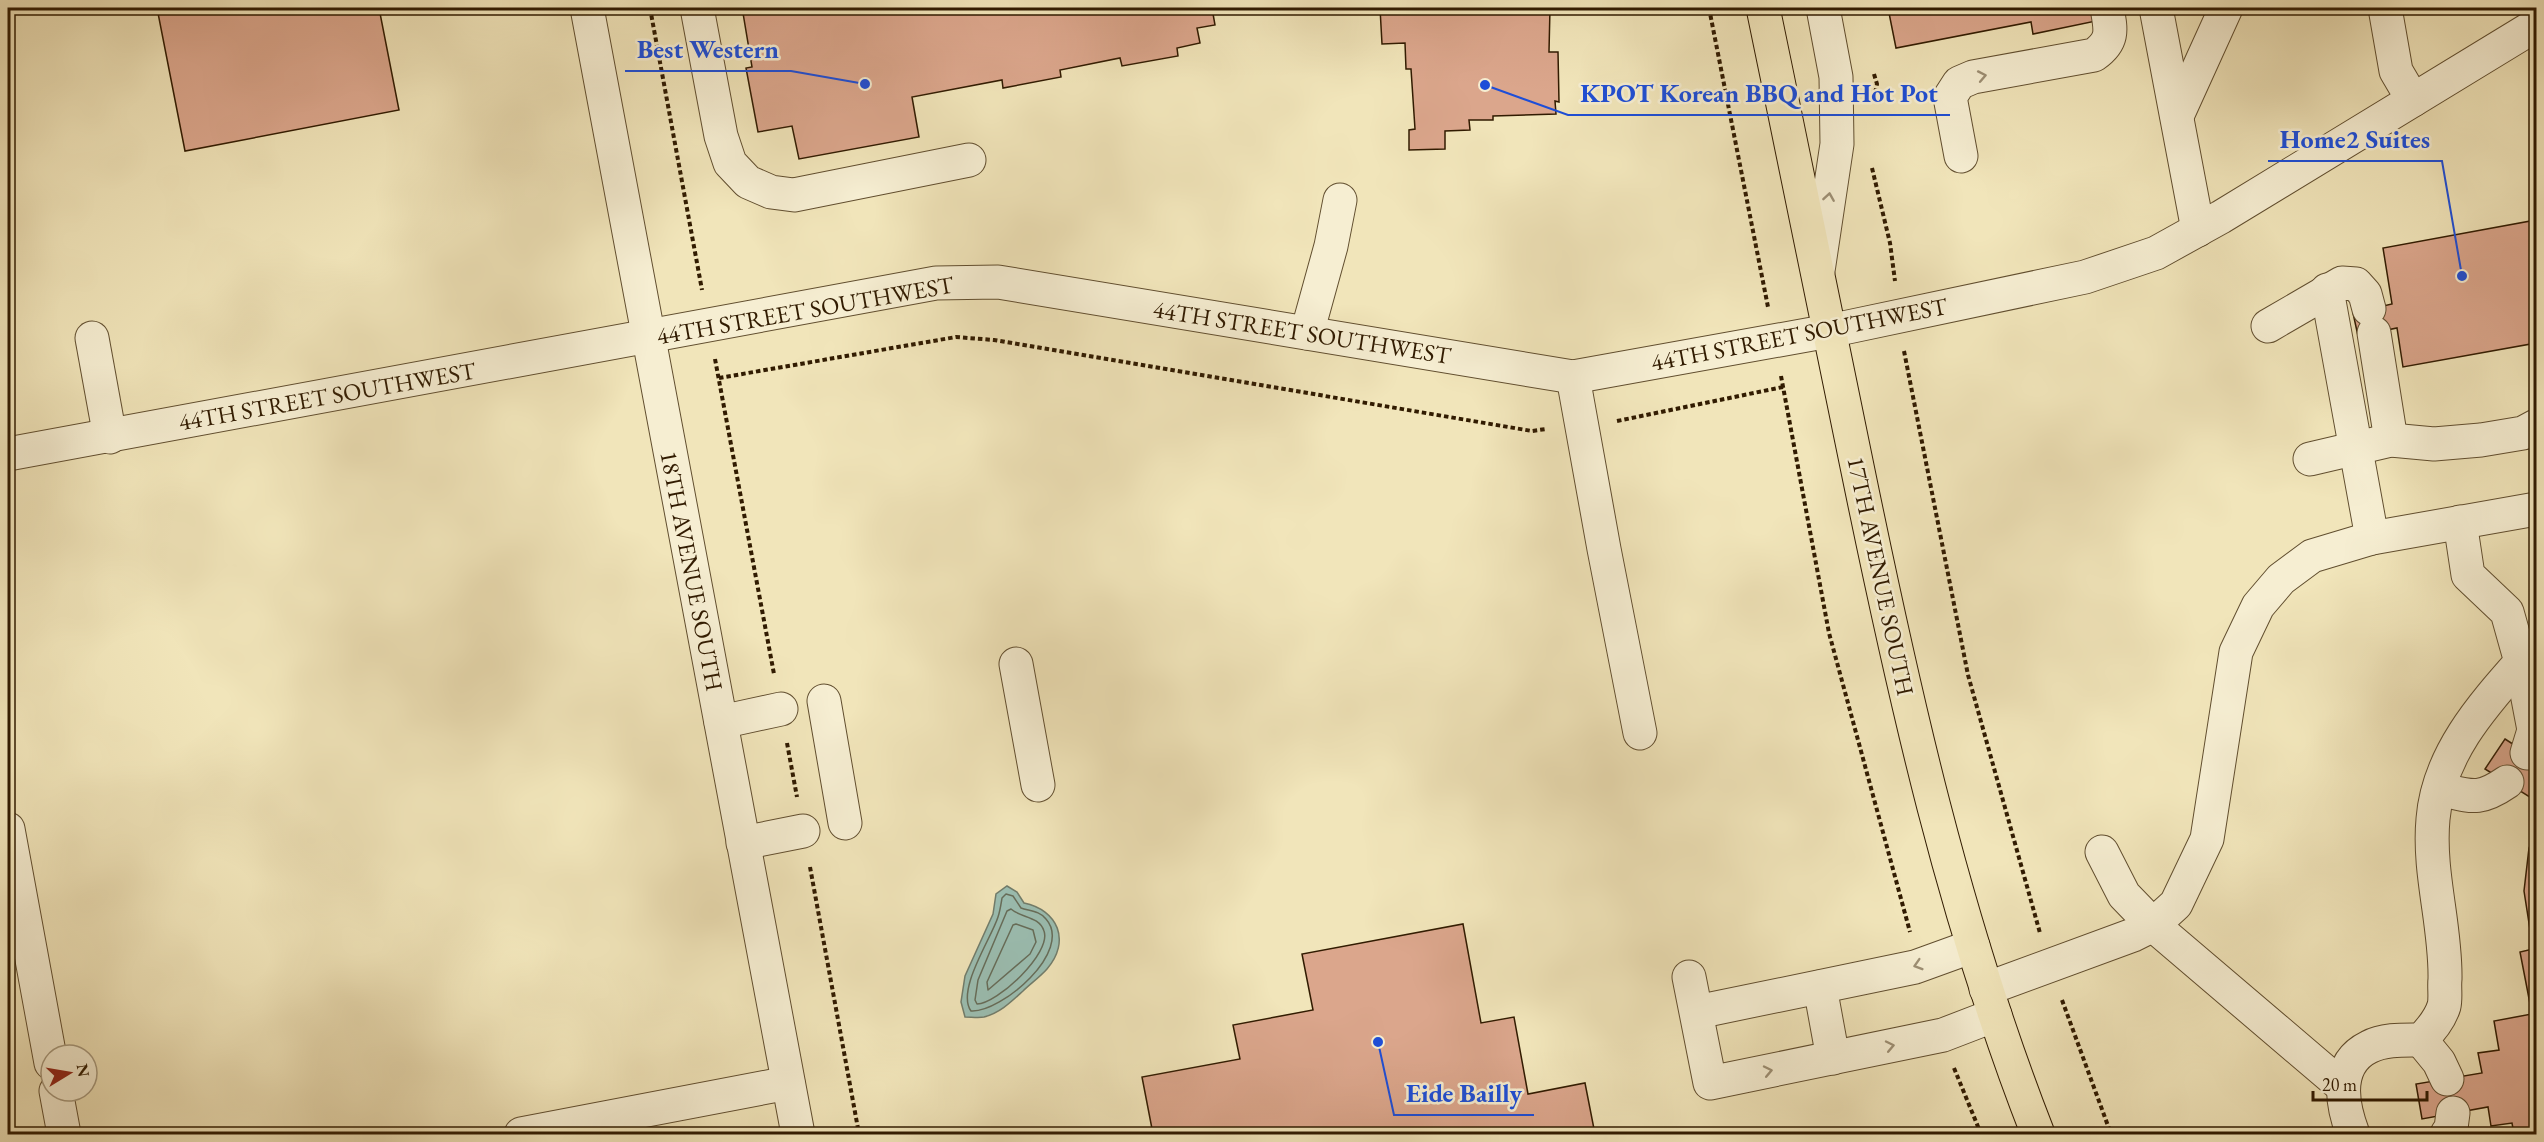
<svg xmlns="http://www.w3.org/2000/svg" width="2544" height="1142" font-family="'EB Garamond',serif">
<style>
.water{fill:#9bbfb3;stroke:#717d6c;stroke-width:1.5}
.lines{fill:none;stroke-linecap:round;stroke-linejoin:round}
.shore{stroke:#666d5a;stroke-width:1.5}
.building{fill:#dba68c;stroke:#311b01;stroke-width:1.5}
.minor-casing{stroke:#614e2f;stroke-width:35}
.major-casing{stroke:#311b01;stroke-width:35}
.path{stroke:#311b01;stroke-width:4;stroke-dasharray:4.5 3;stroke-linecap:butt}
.minor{stroke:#f6eed2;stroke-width:33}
.major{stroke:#f1e5ba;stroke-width:33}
.oneway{stroke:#9d8f74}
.labels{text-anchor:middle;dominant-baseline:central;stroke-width:5;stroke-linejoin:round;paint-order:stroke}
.street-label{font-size:24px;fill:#311b01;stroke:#f6eed2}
.leader{fill:none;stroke:#1d4ed8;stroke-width:2}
.callout-dot{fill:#1d4ed8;stroke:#f6eed2;stroke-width:2}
.callout-label{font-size:26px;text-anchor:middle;font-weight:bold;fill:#1d4ed8;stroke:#f6eed2;stroke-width:5;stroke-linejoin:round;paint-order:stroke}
</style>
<rect width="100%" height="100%" fill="#f1e5ba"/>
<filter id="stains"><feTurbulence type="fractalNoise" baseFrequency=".00333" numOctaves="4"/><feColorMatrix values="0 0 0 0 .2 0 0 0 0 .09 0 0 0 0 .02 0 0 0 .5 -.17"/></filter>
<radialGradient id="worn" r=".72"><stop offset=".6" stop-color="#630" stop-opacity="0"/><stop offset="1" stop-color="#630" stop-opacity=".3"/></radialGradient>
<path class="water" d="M1007 886 1017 892 1024 903C1058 910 1071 941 1047 969 1040 977 1030 984 1023 991 1011 1002 1000 1013 984 1017 979 1018 971 1017 965 1017L961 1002 965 976 993 914 996 894Z"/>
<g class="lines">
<g class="shore">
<path d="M1006 894 1013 896 1021 908C1030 911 1040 911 1046 919 1074 951 1001 1013 971 1011 956 990 991 939 998 917 1000 911 1001 904 1002 898Z"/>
<path d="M1011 909C1021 918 1039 916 1044 931 1052 953 997 1004 977 1004L975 1000 978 980 1007 911Z"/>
<path d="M1016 924 1033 930 1036 942 1030 954 988 990 987 982 1013 925Z"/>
</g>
</g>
<g class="building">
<path d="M157 8H379L399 110 185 151Z"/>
<path d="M772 8H1212L1215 25 1197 28 1200 43 1177 48 1178 56 1122 66 1120 58 1060 70 1061 77 1003 88 1002 80 912 97 919 137 799 159 792 126 758 132 746 68 752 67 743 13Z"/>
<path d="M1380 8H1550L1549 52H1558L1559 102 1555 101 1556 114 1493 116V120H1469L1470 130 1445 131V149L1409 150V130L1415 129 1411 69H1406L1405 43 1382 44Z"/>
<path d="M1888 8H2093L2096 21 2033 34 2031 22 1896 48Z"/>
<path d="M2536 220V343L2403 367 2397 328 2358 336 2353 313 2392 304 2383 248Z"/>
<path d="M2505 739 2536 759V801L2485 769Z"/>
<path d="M2536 832V1134H2514L2512 1123 2491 1126 2488 1107 2422 1119 2416 1084 2482 1073 2478 1053 2499 1050 2494 1021 2532 1014 2520 952 2533 949 2524 891 2529 848Z"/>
<path d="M1463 924 1481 1023 1514 1017 1528 1094 1585 1083 1595 1134H1153L1142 1077 1240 1059 1233 1025 1313 1010 1302 954Z"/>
</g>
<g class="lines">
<g class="minor-casing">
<g id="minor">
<path d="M587 8 798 1134"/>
<path d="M697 8 721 136 730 163 748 182 771 192 794 195 969 160"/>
<path d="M2156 8 2198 230"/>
<path d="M2385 8 2396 71 2413 100"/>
<path d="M2177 116 2226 8"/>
<path d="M1961 156 1950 97 1959 83 1973 77 2094 55C2114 41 2111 30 2107 8"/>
<path d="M1818 271 1837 144 1836 77 1823 8"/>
<path d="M2327 290 2372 538"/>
<path d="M2268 326 2342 283 2356 284 2365 294 2369 309"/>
<path d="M1307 333 1331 246 1340 200"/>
<path d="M2374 333 2391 440"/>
<path d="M92 338 110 437"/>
<path d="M1573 377 1604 549 1640 733"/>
<path d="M8 454 936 283 998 282 1573 377 1829 331 2085 277 2156 253 2221 217 2536 25"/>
<path d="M2310 459 2391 440 2434 444 2481 440 2523 433 2536 426"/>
<path d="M2521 662 2534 730 2527 753"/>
<path d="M1016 664 1038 785"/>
<path d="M824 701 845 823"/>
<path d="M721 722 781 709"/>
<path d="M2439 789C2471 796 2478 802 2507 782"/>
<path d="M8 829 51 1063"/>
<path d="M743 843 803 831"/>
<path d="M2102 852 2124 895 2153 925 2342 1086"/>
<path d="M1689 977 1710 1083 1943 1035 1995 1015"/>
<path d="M1820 987 1833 1058"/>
<path d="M1986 989 2133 935 2153 925 2176 904 2207 839 2236 652 2258 606 2281 579 2312 556 2372 538 2536 509"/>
<path d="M1697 1012 1915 967 1973 946"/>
<path d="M2421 1040 2439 1062 2447 1079"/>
<path d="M56 1091 64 1134"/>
<path d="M521 1134 788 1083"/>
<path d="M2353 1134C2342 1105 2334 1064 2369 1047 2384 1039 2404 1040 2421 1040 2430 1031 2440 1019 2444 1006 2446 998 2444 987 2445 979 2446 925 2428 873 2433 819 2438 756 2481 707 2521 662L2507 612 2468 575 2460 522"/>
<path d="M2447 1134 2451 1128 2453 1113"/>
</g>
</g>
<g class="major-casing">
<path id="major" d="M1763 8C1795 162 1826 316 1858 471 1904 695 1954 920 2038 1134"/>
</g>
<g class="path">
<path d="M650 8 702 290"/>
<path d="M1709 8 1768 307"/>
<path d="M1874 74 1877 84 1875 93"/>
<path d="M1872 168 1890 243 1895 281"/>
<path d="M1904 351 1968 675 2040 933"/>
<path d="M715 359 774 674"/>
<path d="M1781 376 1829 633 1910 932"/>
<path d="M719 378 956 337 994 340 1532 431 1546 429"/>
<path d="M1617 421 1783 387"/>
<path d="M787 743 797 797"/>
<path d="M810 867 859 1134"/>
<path d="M2062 1000 2111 1134"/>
<path d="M1954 1068 1981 1134"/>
</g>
<use href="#minor" class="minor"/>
<use href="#major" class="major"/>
</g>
<defs><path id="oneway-chevron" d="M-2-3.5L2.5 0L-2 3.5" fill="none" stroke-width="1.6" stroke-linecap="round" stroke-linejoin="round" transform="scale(1.5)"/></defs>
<g class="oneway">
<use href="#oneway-chevron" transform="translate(1982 76) rotate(-11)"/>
<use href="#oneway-chevron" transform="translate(1829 197) rotate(-81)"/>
<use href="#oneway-chevron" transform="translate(1918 965) rotate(163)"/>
<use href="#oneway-chevron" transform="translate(1890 1046) rotate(-12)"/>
<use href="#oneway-chevron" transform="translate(1768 1071) rotate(-12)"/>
</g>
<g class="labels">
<g class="street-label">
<text transform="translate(805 310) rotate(-10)">44TH STREET SOUTHWEST</text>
<text transform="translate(1302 332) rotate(9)">44TH STREET SOUTHWEST</text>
<text transform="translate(1799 334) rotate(-11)">44TH STREET SOUTHWEST</text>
<text transform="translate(327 396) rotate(-10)">44TH STREET SOUTHWEST</text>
<text transform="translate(692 571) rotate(79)">18TH AVENUE SOUTH</text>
<text transform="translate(1881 576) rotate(78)">17TH AVENUE SOUTH</text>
</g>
</g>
<path class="leader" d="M865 84L791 71H625M1485 85L1568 115H1950M2462 276L2442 161H2268M1378 1042L1394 1115H1534"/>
<g class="callout-dot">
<circle cx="865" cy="84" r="6"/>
<circle cx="1485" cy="85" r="6"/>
<circle cx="2462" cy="276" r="6"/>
<circle cx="1378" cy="1042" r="6"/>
</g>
<g class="callout-label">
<text x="708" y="58">Best Western</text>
<text x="1759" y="102">KPOT Korean BBQ and Hot Pot</text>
<text x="2355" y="148">Home2 Suites</text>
<text x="1464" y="1102">Eide Bailly</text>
</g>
<rect width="2544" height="1142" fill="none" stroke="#f1e5ba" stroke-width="30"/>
<rect x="9" y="9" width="2526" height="1124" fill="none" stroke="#311b01" stroke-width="3"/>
<rect x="15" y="15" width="2514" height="1112" fill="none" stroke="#311b01" stroke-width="1.5"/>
<g transform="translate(69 1073) rotate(79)"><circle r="28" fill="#f6eed2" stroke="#a79a7e" stroke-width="1.5"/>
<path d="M0-4.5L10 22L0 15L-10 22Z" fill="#8f2418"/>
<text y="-9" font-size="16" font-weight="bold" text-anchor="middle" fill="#311b01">N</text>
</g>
<path d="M2313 1091v9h114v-9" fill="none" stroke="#311b01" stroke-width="3"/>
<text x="2322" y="1091" font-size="18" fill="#311b01" stroke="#f6eed2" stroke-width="4.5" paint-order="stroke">20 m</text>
<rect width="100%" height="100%" filter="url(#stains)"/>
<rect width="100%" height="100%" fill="url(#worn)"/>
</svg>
